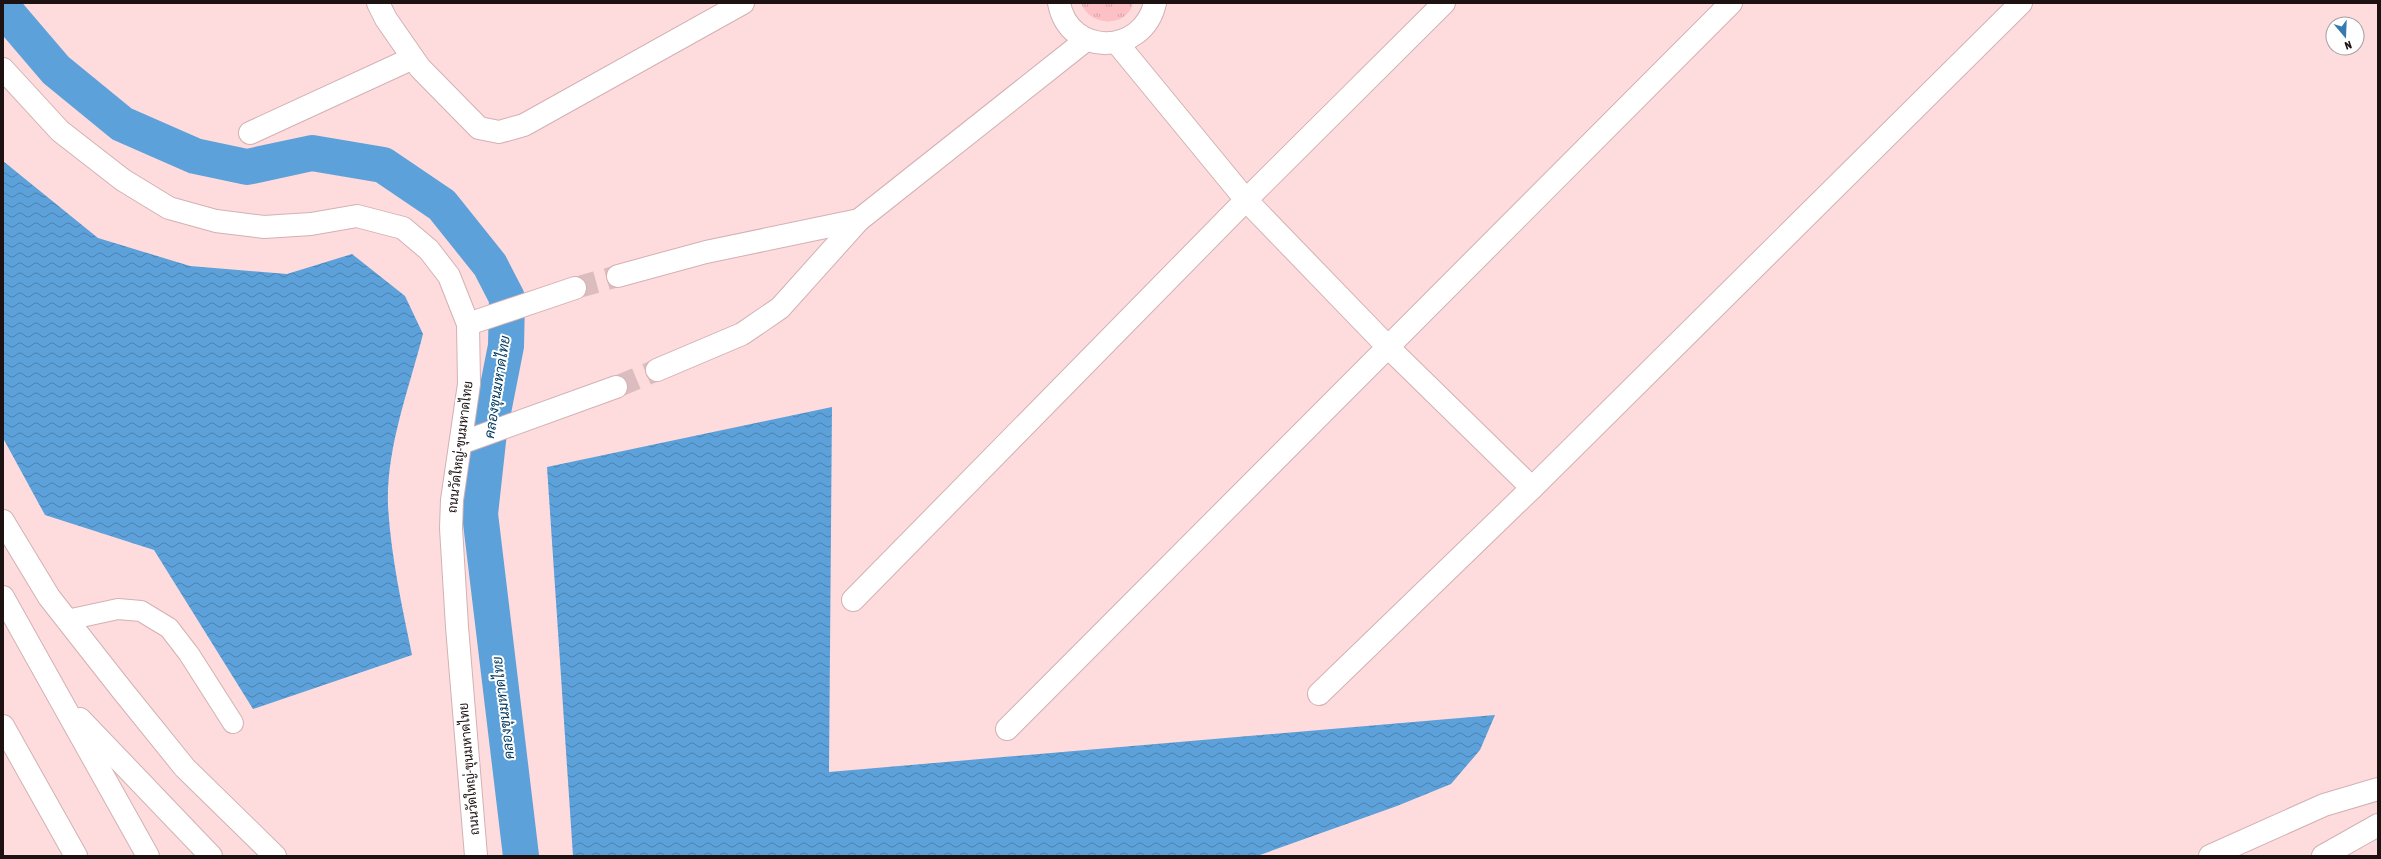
<svg xmlns="http://www.w3.org/2000/svg" width="2381" height="859" font-family="'Asap Condensed',Sarabun,sans-serif">
<style>
.grass{fill:url(#grass-tufts)}
.water{fill:url(#water-waves)}
.lines{fill:none;stroke-linecap:round;stroke-linejoin:round}
.canal{stroke:#5ca1d9;stroke-width:36}
.minor-tunnel{stroke:#dcbdbf;stroke-width:22;stroke-dasharray:22 11;stroke-linecap:butt}
.service-casing{stroke:#d3b1b3;stroke-width:22}
.minor-casing{stroke:#d3b1b3;stroke-width:24}
.secondary-casing{stroke:#d3b1b3;stroke-width:24}
.service{stroke:#fff;stroke-width:20}
.minor{stroke:#fff;stroke-width:22}
.secondary{stroke:#fff;stroke-width:22}
.labels{text-anchor:middle;dominant-baseline:central;stroke-width:4;stroke-linejoin:round;paint-order:stroke}
.street-label{font-size:13px;fill:#1d1112;stroke:#fff}
.water-label{font-size:14px;font-style:italic;fill:#043c61;stroke:#fff}
</style>
<defs>
<pattern id="grass-tufts" width="24" height="20" patternUnits="userSpaceOnUse"><rect width="24" height="20" fill="#fcc0c5"/><path d="M3 7l-1-3M5 7V3M7 7l1-3M15 17l-1-3M17 17v-4M19 17l1-3" fill="none" stroke="#d8a4a8"/></pattern>
<pattern id="water-waves" width="16" height="10" patternUnits="userSpaceOnUse"><rect width="16" height="10" fill="#5ca1d9"/><path d="M0 5q4-4 8 0t8 0" fill="none" stroke="#4b82af"/></pattern>
</defs>
<rect width="100%" height="100%" fill="#fedbdd"/>
<path class="grass" d="M1081 3H1133C1126 29 1089 26 1081 3Z"/>
<g class="water">
<path d="M3 161 98 238 190 266 287 274 352 254 405 296 423 334C409 389 386 448 388 506 391 557 402 606 412 655L253 709 154 550 45 515 3 438Z"/>
<path d="M832 407 829 772 1495 715 1480 750 1451 784 1397 806 1257 856H573L547 467Z"/>
</g>
<g class="lines">
<path class="canal" d="M3 8 56 70 122 124 195 156 247 167 312 153 383 165 442 205 490 265 507 298 506 346 489 432 480 514 521 856"/>
<g class="minor-tunnel">
<path d="M575 288 618 276"/>
<path d="M616 387 657 370"/>
</g>
<g class="service-casing">
<path id="service" d="M67 620 118 609 141 611 169 628 189 654 233 723"/>
</g>
<g class="minor-casing">
<g id="minor">
<path d="M378 3 386 19 420 68 479 128 499 132 524 125 743 3"/>
<path d="M1059 3C1069 57 1143 56 1155 3"/>
<path d="M1117 43 1246 200 1389 348 1532 488"/>
<path d="M3 69 60 131 123 180 169 208 216 221 264 227 311 224 357 216 403 228 429 250 449 276 468 324 469 384 452 500 451 528 457 627 476 856"/>
<path d="M250 133 413 58"/>
<path d="M618 276 706 252 859 220"/>
<path d="M468 324 575 288"/>
<path d="M657 370 742 334 780 308 859 220 1086 40"/>
<path d="M461 443 616 387"/>
<path d="M3 521 49 597 122 690 185 768 275 856"/>
<path d="M853 600 1246 200 1444 3"/>
<path d="M1319 694 1532 488 2021 3"/>
<path d="M1007 729 1731 3"/>
<path d="M2210 856 2324 805 2378 789"/>
</g>
</g>
<g class="secondary-casing">
<g id="secondary">
<path d="M3 597 148 856"/>
<path d="M80 719 211 856"/>
<path d="M3 726 76 856"/>
<path d="M2323 856 2378 825"/>
</g>
</g>
<use href="#service" class="service"/>
<use href="#minor" class="minor"/>
<use href="#secondary" class="secondary"/>
</g>
<g class="labels">
<g class="street-label">
<text transform="translate(460 447) rotate(-83)">ถนนวัดใหญ่-ขุนมหาดไทย</text>
<text transform="translate(469 769) rotate(-95)">ถนนวัดใหญ่-ขุนมหาดไทย</text>
</g>
<g class="water-label">
<text transform="translate(497 387) rotate(-81)">คลองขุนมหาดไทย</text>
<text transform="translate(503 708) rotate(-97)">คลองขุนมหาดไทย</text>
</g>
</g>
<rect width="2381" height="859" fill="none" stroke="#1d1112" stroke-width="8"/>
<g transform="translate(2345 36) rotate(161)"><circle r="19" fill="#ffffff" stroke="#a5a0a0"/>
<path d="M0-3L7 15L0 10L-7 15Z" fill="#357bb0"/>
<text y="-6" font-size="11" font-weight="bold" text-anchor="middle" fill="#1d1112">N</text>
</g>
</svg>
